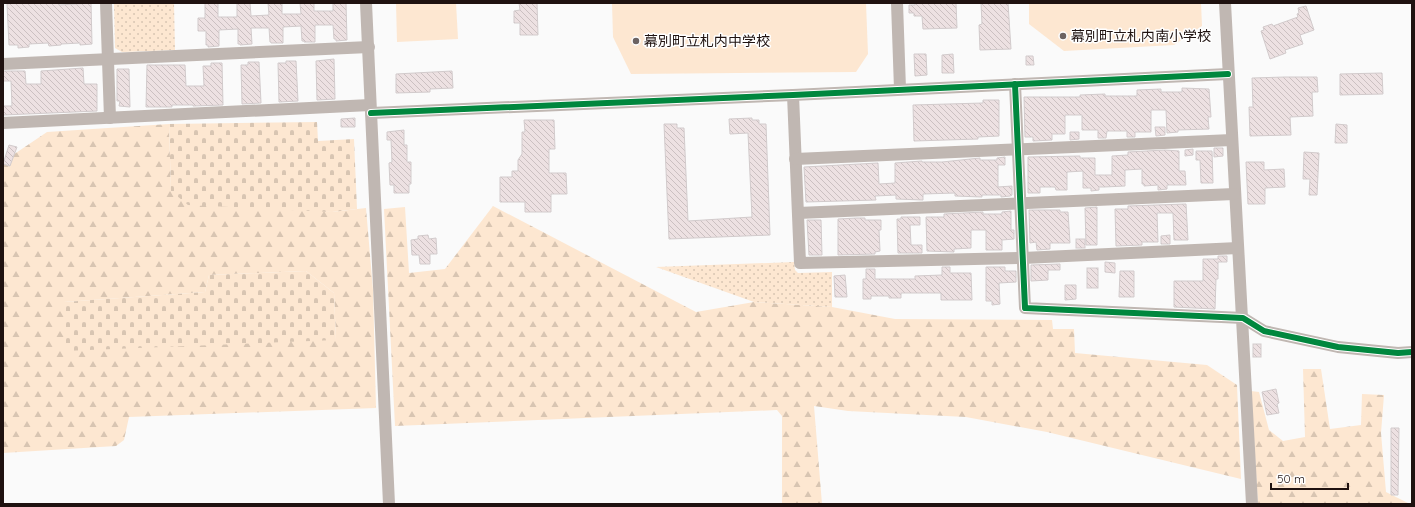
<svg xmlns="http://www.w3.org/2000/svg" width="1415" height="507" font-family="Quicksand,'Noto Sans JP',sans-serif">
<style>
.grass{fill:#fde7d1}
.forest{fill:url(#forest-firs);fill-rule:evenodd}
.cemetery{fill:url(#cemetery-stones)}
.park{fill:url(#park-dots)}
.building{fill:url(#building-back-hatch);stroke:#d2cbcc}
.lines{fill:none;stroke-linecap:round;stroke-linejoin:round}
.minor{stroke:#c0b7b2;stroke-width:12}
.cycleway-casing{stroke:#fff;stroke-width:8}
.cycleway{stroke:#00873e;stroke-width:6}
.poi-dot{fill:#6c6362;stroke:#fff;stroke-width:1.5}
.labels{text-anchor:middle;dominant-baseline:central;stroke-width:3;stroke-linejoin:round;paint-order:stroke}
.poi-label{font-size:14px;fill:#1f1210;stroke:#fff;text-anchor:start}
</style>
<defs>
<pattern id="forest-firs" width="22" height="20" patternUnits="userSpaceOnUse"><rect width="22" height="20" fill="#fde7d1"/><path d="M5 1l3.5 6h-7zM16 11l3.5 6h-7z" fill="#d8c5b2"/></pattern>
<pattern id="cemetery-stones" width="16" height="16" patternUnits="userSpaceOnUse"><rect width="16" height="16" fill="#fde7d1"/><path d="M2 7V4a2 2 0 0 1 4 0v3zM10 15v-3a2 2 0 0 1 4 0v3z" fill="#d8c5b2"/></pattern>
<pattern id="park-dots" width="8" height="8" patternUnits="userSpaceOnUse"><rect width="8" height="8" fill="#fde7d1"/><path d="M2 2h.1M6 6h.1" fill="none" stroke="#d8c5b2" stroke-width="1.8" stroke-linecap="round"/></pattern>
<pattern id="building-back-hatch" width="6" height="6" patternUnits="userSpaceOnUse"><rect width="6" height="6" fill="#ede1e2"/><path d="M-1 5l2 2M0 0l6 6M5-1l2 2" fill="none" stroke="#cbc0c1"/></pattern>
</defs>
<rect width="100%" height="100%" fill="#fafafa"/>
<g class="grass">
<path d="M396 3H456L458 39 397 42Z"/>
<path d="M612 3H866L868 54 856 72 631 74 613 37Z"/>
<path d="M1029 3H1201L1202 26 1174 45 1064 51 1029 24Z"/>
</g>
<g class="forest">
<path d="M169 124 171 191 332 212 366 208 373 290 376 408 129 417 124 440 116 446 3 453 4 161 47 132ZM306 271 334 293 336 340 64 302 205 292 209 275Z"/>
<path d="M493 206 696 312 754 302 832 307 895 319 1052 320 1053 329H1074L1075 353 1207 365 1237 385 1241 479 1047 432 966 417 848 411 814 406 822 504H782V416L777 410 395 426 384 209 405 207 409 273 445 269Z"/>
<path d="M1303 369H1321L1330 429 1361 425 1362 394 1384 395 1381 433 1386 492 1410 504H1258L1251 391 1259 392 1269 430 1283 441 1305 437Z"/>
</g>
<g class="cemetery">
<path d="M317 122 318 141 354 139 357 209 332 212 188 205 171 191 169 124Z"/>
<path d="M306 271 334 293 336 340 64 351V302L205 292 209 275Z"/>
</g>
<g class="park">
<path d="M114 3H174L175 50 122 52 115 48Z"/>
<path d="M794 262 795 270 798 273 832 272V307L754 302 656 267Z"/>
</g>
<g class="building">
<path d="M16 3H59V5L91 3 92 44 80 45V43L61 44V45L49 46 48 43 29 44V47L18 48V45H9L7 4Z"/>
<path d="M205 3H218V17H237V3H250L251 16 269 15 268 3H282V14H301L300 3H314V11H333V3H346L347 40 336 41V39H334L333 25H315V42H304V41H302L301 26 283 27V43H271V42H270L269 28H251L252 44 240 45V44H238V29L219 30V46L208 47V45H206V31H198V18H205Z"/>
<path d="M519 3H537L538 35H520V23H514V11L520 10Z"/>
<path d="M915 3H956L957 28 923 29 922 16H914V13H909V5H915Z"/>
<path d="M981 3H1008L1011 49 980 50 979 25 982 24Z"/>
<path d="M1306 6 1314 30 1300 35 1303 44 1285 50 1286 53 1270 59 1261 31 1264 30 1263 27 1272 24 1273 26 1298 17 1297 14 1299 13 1298 8Z"/>
<path d="M914 54H926L927 75 915 76Z"/>
<path d="M953 54 954 73H942V55Z"/>
<path d="M1026 56H1033L1034 65H1026Z"/>
<path d="M334 59 335 99 317 100 316 61Z"/>
<path d="M286 61H296L298 101 279 102 278 63H286Z"/>
<path d="M248 62H259L261 103 242 104 241 65H248Z"/>
<path d="M211 63H222L223 105 193 106V105H172V107H146L147 65H185L186 86H204L203 66H211Z"/>
<path d="M83 68 84 84H97V111L3 115V106H12L11 81H3V71H25L26 84H41V71Z"/>
<path d="M117 69H129L130 107 119 106 120 101H117Z"/>
<path d="M452 71 453 88 430 89V92L396 93V74Z"/>
<path d="M1382 73 1383 94 1340 95V74Z"/>
<path d="M1285 77H1317L1318 92H1312L1313 116 1290 117 1291 135 1250 136 1249 107H1253L1252 78Z"/>
<path d="M1182 88 1209 89 1211 117H1208L1209 129 1178 130V132L1167 133 1166 110H1151V132H1135V137H1127V131H1107L1106 138H1098V130H1082V115H1065V134H1052V140L1033 141V137H1025L1024 97H1080V95L1105 94V96H1137V90L1161 89V92H1182Z"/>
<path d="M983 100H999V136L978 137V139L914 141 913 105 983 103Z"/>
<path d="M355 118V127H341V119Z"/>
<path d="M752 118V120H759V124H766L770 235 669 239 664 124H677V128H684L688 221 752 217 748 133 730 134 729 119Z"/>
<path d="M524 120H554L555 149H549V173H566L567 194H551V212H525V202H500V177H512V171H518V160L522 154V132H525Z"/>
<path d="M1336 124 1347 125V143H1335Z"/>
<path d="M1155 127H1165V135L1156 136Z"/>
<path d="M404 130V145H407V162H411V184H409V193H394V185H390L389 163 392 162 391 140H387V132Z"/>
<path d="M1070 132H1079V139L1070 140Z"/>
<path d="M9 145 17 147 10 166 3 164Z"/>
<path d="M1214 148H1223V156L1214 157Z"/>
<path d="M1193 149V155L1185 156V150Z"/>
<path d="M1165 150 1179 151V171H1185L1186 185H1167V189L1158 190V185L1144 186V184H1142V169L1125 170V186L1104 187H1099V190L1091 191V188H1083V171L1067 172V190H1056L1055 187H1040V193H1028V157L1080 156V158H1095V175H1112V156L1128 155V152Z"/>
<path d="M1196 151H1212L1213 183H1201L1200 160H1196Z"/>
<path d="M1304 152 1319 153 1317 195H1309L1310 179H1303Z"/>
<path d="M1005 157V165H998V187L1012 186V195L1010 196 1001 197V195H982V197L955 196V193L923 194V200L896 199V195L875 196 876 200 806 202 804 167 878 163 879 184 895 183V163L922 161V162H942L980 158V160H997V158Z"/>
<path d="M1246 162H1264V170L1284 169 1285 187 1265 188V204H1248Z"/>
<path d="M1186 204 1188 240H1174L1173 213H1157L1158 242H1142V245L1116 246 1115 209H1128V206Z"/>
<path d="M1097 207V245H1086L1085 208Z"/>
<path d="M1029 210H1060V212H1068L1070 243H1050V249L1037 250 1036 242 1030 243Z"/>
<path d="M1011 211V230H1014V239L1002 240V250H986V230H971V248L954 249V252L927 251 926 217H944V214L983 212V214H1002V212Z"/>
<path d="M901 217H920V225H910L911 245H922V253H898L897 219H901Z"/>
<path d="M857 218H865V220H881V230H879L880 251 875 252V254L838 255V219Z"/>
<path d="M807 220H821L822 255H809Z"/>
<path d="M428 235 429 239 436 238 437 254H430V264H420L419 255H412L411 240 418 239V236Z"/>
<path d="M1170 235V244H1161V236Z"/>
<rect x="1076" y="239" width="9" height="9"/>
<path d="M1218 256H1227V262H1218V279H1216L1215 309 1174 307V281H1203V259H1218Z"/>
<path d="M1105 262 1115 263V273L1105 272Z"/>
<path d="M1060 264V270H1048V280L1031 281V265Z"/>
<path d="M942 267H950V273H971L972 300H941V293H901V298H889V296H871V299H863V279H866V269H875V279H915V276L942 275Z"/>
<path d="M986 267H1005V271H1016V282L999 283 1000 304 992 305V301H986Z"/>
<rect x="1087" y="268" width="11" height="20"/>
<path d="M1120 271H1134V297H1119Z"/>
<path d="M845 275 847 297H835L834 276Z"/>
<path d="M1065 285H1076V299L1065 300Z"/>
<rect x="1253" y="344" width="8" height="13"/>
<path d="M1276 389 1279 403 1277 404 1279 413 1267 415 1262 392Z"/>
<path d="M1391 428H1399L1398 495H1391Z"/>
</g>
<g class="lines">
<g class="minor">
<path d="M106 3 110 118"/>
<path d="M366 3 389 504"/>
<path d="M897 3 900 89"/>
<path d="M1225 3 1252 504"/>
<path d="M3 64 369 47"/>
<path d="M1015 84 1025 308 1243 318 1264 331 1338 347 1398 353 1412 352"/>
<path d="M793 95 800 263 1023 258 1238 248"/>
<path d="M371 113 793 95 1228 74"/>
<path d="M3 123 370 105"/>
<path d="M795 159 1232 140"/>
<path d="M798 213 1234 194"/>
</g>
<g class="cycleway-casing">
<g id="cycleway">
<path d="M1015 84 1025 308 1243 318 1264 331 1338 347 1398 353 1412 352"/>
<path d="M371 113 793 95 1228 74"/>
</g>
</g>
<use href="#cycleway" class="cycleway"/>
</g>
<g class="poi-dot">
<circle cx="1063" cy="36" r="4"/>
<circle cx="636" cy="41" r="4"/>
</g>
<g class="labels">
<g class="poi-label">
<text x="1071" y="36">幕別町立札内南小学校</text>
<text x="644" y="41">幕別町立札内中学校</text>
</g>
</g>
<rect width="1415" height="507" fill="none" stroke="#1f1210" stroke-width="8"/>
<path d="M1271 483v6h77v-6" fill="none" stroke="#1f1210" stroke-width="2"/>
<text x="1277" y="483" font-size="12" fill="#1f1210" stroke="#ffffff" stroke-width="3" paint-order="stroke">50 m</text>
</svg>
